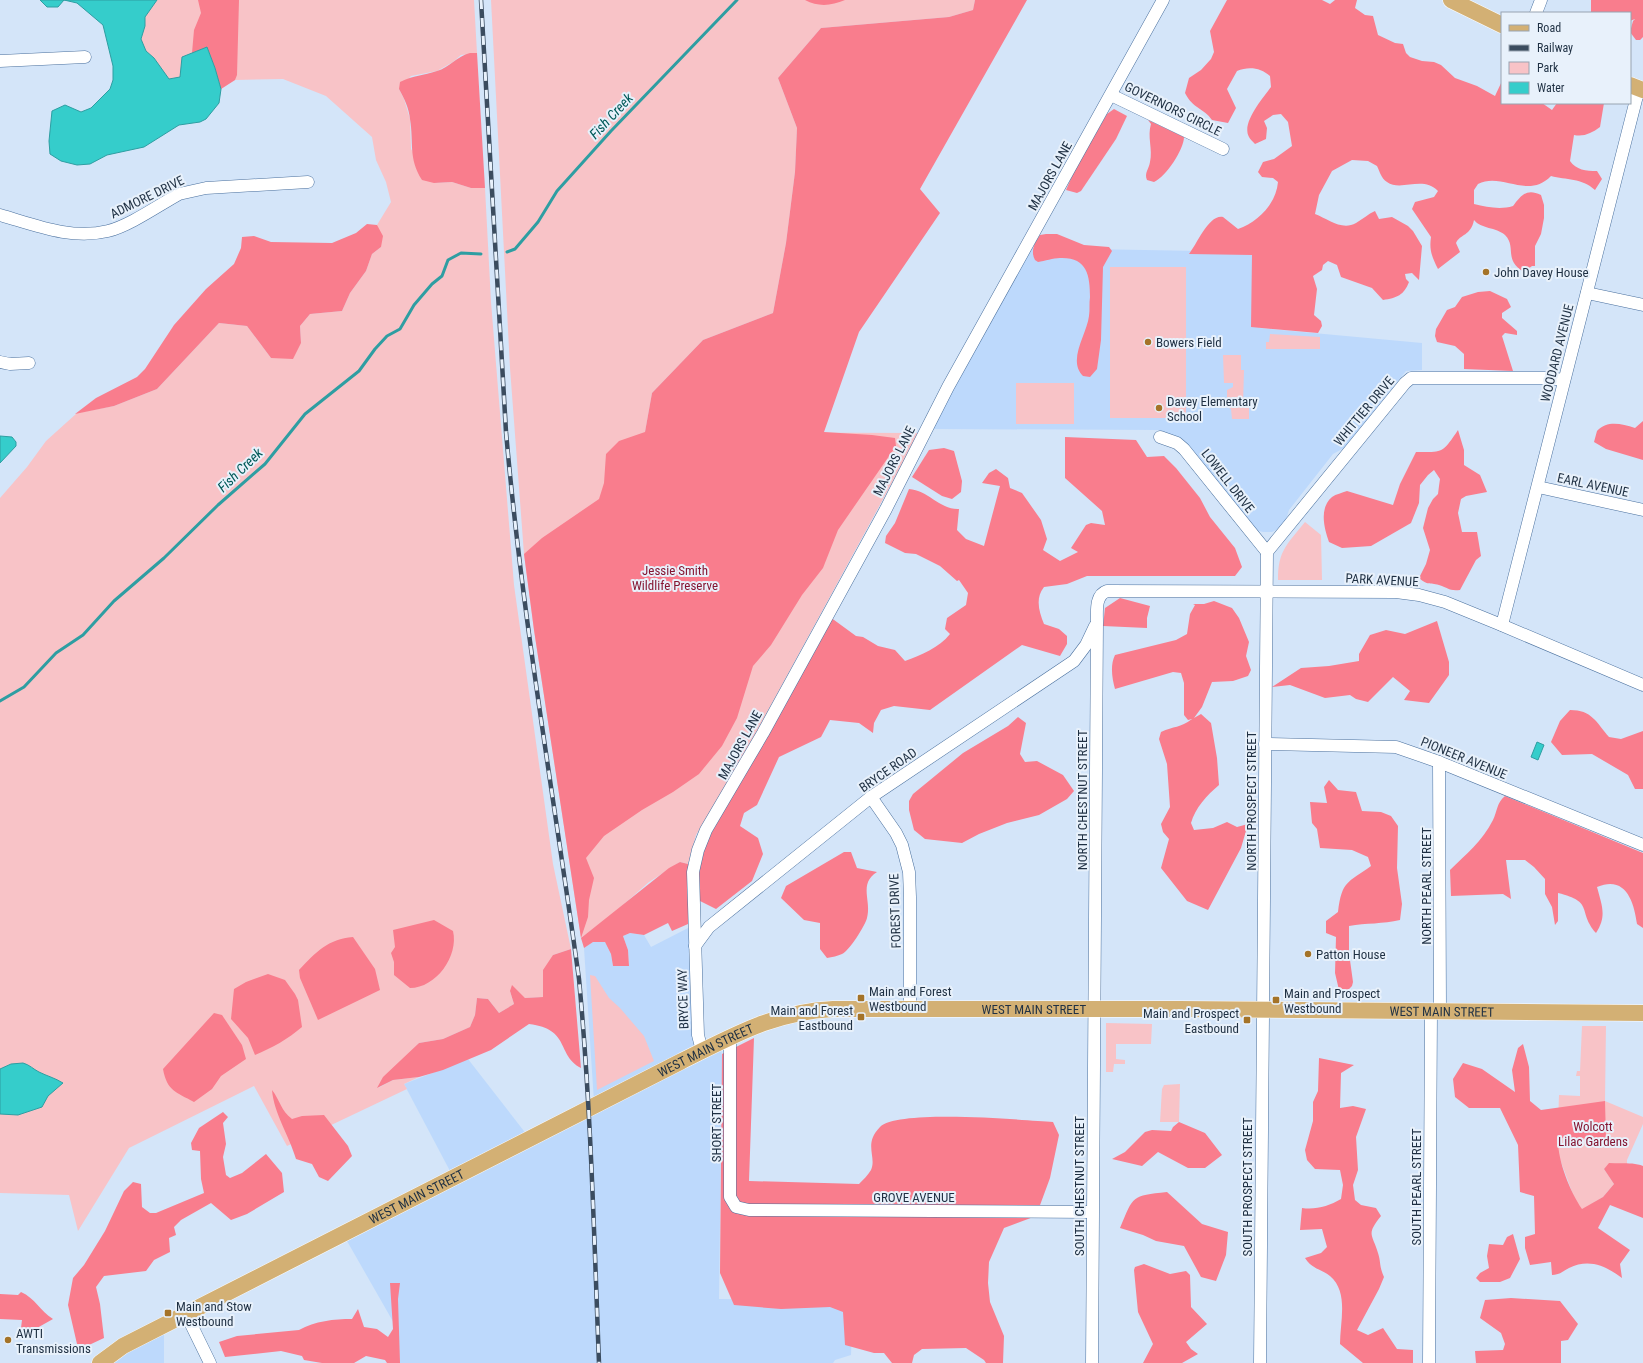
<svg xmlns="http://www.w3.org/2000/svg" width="1643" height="1363" font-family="'Roboto Condensed',sans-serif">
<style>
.built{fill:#bdd9fc}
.green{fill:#f8c3c7}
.forest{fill:#f97d8d}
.water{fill:#35cdcb;stroke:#2e9ea2}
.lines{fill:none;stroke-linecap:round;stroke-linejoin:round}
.stream{stroke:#2e9ea2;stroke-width:3}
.minor-casing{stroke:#4a709e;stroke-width:13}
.major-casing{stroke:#fff;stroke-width:17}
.minor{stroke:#fff;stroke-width:12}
.major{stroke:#d3b074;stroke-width:16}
.rail-casing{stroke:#3b4c5f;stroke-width:4.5}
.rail{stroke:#e8f1fb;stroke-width:3;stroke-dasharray:9;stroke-linecap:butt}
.poi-dot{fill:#a47328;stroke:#e8f1fb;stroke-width:1.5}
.labels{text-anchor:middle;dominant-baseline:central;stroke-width:4;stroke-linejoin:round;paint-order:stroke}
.street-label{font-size:13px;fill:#1f3043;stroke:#e8f1fb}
.poi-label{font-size:13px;fill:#1f3043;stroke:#e8f1fb;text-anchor:start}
.park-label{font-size:13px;fill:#851531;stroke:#e8f1fb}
.water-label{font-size:14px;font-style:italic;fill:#005958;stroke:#e8f1fb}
</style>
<rect width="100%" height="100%" fill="#d4e5f9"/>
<g class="built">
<path d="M1030 248 1258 252 1259 328 1422 343V370L1406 371 1344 448 1333 454 1289 510 1286 520 1280 528 1272 532H1263L1255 530 1161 433 1160 430 931 429Z"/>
<path d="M692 926 700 1050 594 1102 584 948 593 942H605L611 954 613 966H629L628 950 623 936 630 933 644 935 651 947Z"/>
<path d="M720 1042 722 1057 719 1299 853 1301 851 1355 835 1360 833 1363H393L395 1325 343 1234Z"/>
<path d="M468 1059 527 1135 450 1171 404 1084Z"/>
<path d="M164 1328V1363H102Z"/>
</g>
<g class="green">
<path d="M157 0H474L477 53 461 55 453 62 437 71 411 76 399 89 404 99 410 119 411 149 434 183 452 182 471 188H485L491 302 514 585 553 864 571 949 553 955 543 997 525 998 510 991 514 1004 499 1013 488 999 477 998 475 1015 470 1027 443 1039 419 1043 378 1088 393 1080 419 1077 404 1084 407 1089 287 1146 254 1086 129 1148 78 1231 69 1195 0 1193V498L27 467 46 441 77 413 114 406 157 389 219 323 247 326 271 358 301 343 300 326 310 314 342 311 350 293 366 271 372 254 381 247 377 225 391 202 386 182 376 160 372 137 326 96 283 79 235 80 221 89 215 68 207 47 180 78 169 79 154 58 146 51 141 39 145 26V17Z"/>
<path d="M491 0H975L973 10 949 17 821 28 778 78 797 128 795 172 786 243 773 313 703 340 652 393 645 432 919 433 752 740 696 835 688 864 680 862 649 882 615 912 581 938 534 630 524 554 510 368Z"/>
<rect x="1110" y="267" width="76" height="151"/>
<path d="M1270 334 1320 337V349H1266V342H1269Z"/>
<path d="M1223 355H1241V370H1244L1243 405 1249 406V419H1232L1231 409 1227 407V390L1233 387V383H1224Z"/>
<rect x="1016" y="383" width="58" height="41"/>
<path d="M1305 522 1321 535 1322 580H1278C1278 550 1287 545 1305 522Z"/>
<path d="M590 975 595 976 609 998 620 1008 644 1036 654 1061 597 1090Z"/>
<path d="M1106 1023 1152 1024 1151 1044H1116V1059L1125 1060V1064H1114L1113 1072H1106Z"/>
<path d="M1582 1026H1606L1605 1101 1643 1117V1124L1627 1160V1165L1609 1164 1604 1169 1614 1184 1603 1197 1582 1210 1575 1200 1557 1151 1559 1095 1580 1096V1076H1576L1577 1071H1580Z"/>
<path d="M1180 1084 1179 1122H1160L1162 1089 1164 1085Z"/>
</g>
<g class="forest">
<path d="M198 0H239L237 75 235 80 221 89 215 68 207 47 192 53 194 30 201 13Z"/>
<path d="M805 0H845C831 6 818 7 805 0Z"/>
<path d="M975 0H1027L920 189 940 213 859 332 824 432 872 435 895 438 896 446 838 530 823 568 802 595 771 645 753 666 737 718 722 746 699 774 673 792 642 810 604 836 586 858 594 878 589 900 588 917 581 938 669 868 680 862 688 864V924L672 931 668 923 644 935 630 933 623 936 628 950 629 966H613L611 954 605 942H593L584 948 581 938 534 630 524 554 542 538 599 499 604 483 606 454 619 441 645 432 652 393 703 340 773 313 786 243 795 172 797 128 778 78 821 28 949 17 973 10Z"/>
<path d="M1227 0H1322L1330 4 1335 0H1357L1355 8 1365 15 1373 16 1378 35 1395 43 1403 44 1406 53 1410 57 1422 61 1434 62 1441 65 1455 78 1477 86 1495 96 1502 81V103H1542L1552 110 1557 103H1604L1600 127C1592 133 1584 137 1574 135L1570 161C1576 170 1586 171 1597 171L1602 179 1595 190C1582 178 1566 180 1551 176 1528 200 1502 172 1478 184L1474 190V204C1487 207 1500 210 1513 206 1521 195 1527 188 1541 195L1544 205V218L1541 234 1535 246V266H1532L1524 272C1503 260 1517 247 1505 235 1496 227 1481 229 1474 220 1471 236 1460 234 1456 243L1460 252 1438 269C1432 257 1429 250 1431 237L1412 209 1415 202 1434 197 1438 191C1423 175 1401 192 1387 182 1381 178 1380 172 1377 166L1368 161 1352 160 1332 171 1319 195 1315 214C1328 219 1342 231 1356 223 1363 219 1368 214 1375 211L1379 219 1392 217 1408 226 1413 231 1422 246 1419 280 1412 273 1405 274 1406 279 1409 282C1404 295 1397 298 1383 300L1372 288 1341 277 1337 265 1328 261 1323 265 1322 270 1313 276 1317 289 1314 315 1321 321 1322 326 1318 333 1251 327 1252 255 1189 254C1197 244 1209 214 1223 217L1238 229C1258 222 1276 204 1278 182L1273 178 1262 177 1258 172 1263 162 1274 159 1292 146 1288 122 1281 114 1273 115 1264 121 1267 128 1266 139 1255 144C1253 142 1250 139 1249 137 1241 123 1263 98 1271 87L1270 76C1261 68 1249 66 1237 71L1227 89 1236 108 1228 123 1212 120C1204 108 1193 109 1185 93L1189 78 1201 70 1211 59 1214 52 1210 31Z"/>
<path d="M1591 0H1643V37L1640 40H1636L1630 32 1633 21 1635 19 1630 21V13H1591Z"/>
<path d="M470 53H477L485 188H471L452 182 434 183 422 180C408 158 414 143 410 119 409 108 404 98 399 89L400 82C414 75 423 76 437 71 449 68 457 56 470 53Z"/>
<path d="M1114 109 1127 116 1116 139 1081 191 1077 193 1066 190 1076 167 1107 114Z"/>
<path d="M1148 120 1184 137C1184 149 1166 177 1154 182L1147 180C1144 173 1149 169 1150 162 1153 149 1147 137 1151 124Z"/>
<path d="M367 224 377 225 383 236 381 247 372 254 366 271 350 293 342 311 310 314 300 326 301 343 293 359 271 358 247 326 219 323 157 389 114 406 75 414 96 398 137 377 145 369 174 325 206 289 234 264 241 248 242 237 254 236 271 242 332 243 356 233Z"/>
<path d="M1046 234H1057L1084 245 1109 247 1112 251 1103 267 1101 340 1097 369 1090 377 1083 376C1067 360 1087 334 1089 316 1090 310 1089 303 1090 297 1090 275 1087 257 1060 258 1053 258 1045 261 1038 262L1035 260C1030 251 1035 242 1040 235Z"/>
<path d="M1490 291 1507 299 1511 307 1502 313V318L1517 331V335L1505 333 1502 336 1513 371 1464 369V354L1455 346 1437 342 1435 336 1436 329 1447 310 1455 307 1462 297 1478 292Z"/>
<path d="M1643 421V460L1606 449 1594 442 1597 431C1608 420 1621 424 1635 428Z"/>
<path d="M1458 430 1464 450V465L1480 475 1487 492 1466 496 1461 499 1458 513 1462 532H1477L1481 556 1476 560 1460 590C1448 591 1449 588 1439 585 1429 582 1428 586 1419 578L1426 564 1430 550 1423 528 1428 508 1433 499 1438 494 1439 486 1440 479 1434 470 1428 475 1420 485 1419 503 1411 523 1371 546 1342 548 1329 542C1324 528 1319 508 1332 497 1336 494 1342 493 1347 491L1393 505 1400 484 1416 452C1443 452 1442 454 1458 430Z"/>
<path d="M1065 437 1136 440 1147 457 1164 456 1176 468 1200 498 1210 517 1235 548 1242 567 1235 576H1087L1067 584 1044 587C1035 598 1039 612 1044 624L1059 629 1067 636V644L1060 656 1022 645 930 710 894 706 881 710 874 723 873 733 859 723 830 720 821 737 779 757 757 805 744 813 740 826 758 838 763 854 752 881 716 909 696 899 702 850 830 617 856 636 863 637 878 646 895 650 905 661C921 655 939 648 950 634L945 629 947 618 966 605 968 593 959 580 957 581 940 566 916 554 905 553 885 543 886 536 895 523 909 489C928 490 940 510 959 509L957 530 966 539 984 546 1000 486 982 483 989 473 996 469 1008 478 1010 488 1022 493 1041 520 1047 539 1043 550 1060 561 1078 552 1071 548 1086 525 1091 523 1105 525 1102 511 1065 478Z"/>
<path d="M944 448 954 451 962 481 961 492 952 499 942 496 912 477 929 450Z"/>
<path d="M1120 598 1150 606 1147 618V628L1103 626 1105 608Z"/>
<path d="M1214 601 1232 608 1239 618 1249 642 1246 656 1251 670 1248 676 1233 681 1212 682 1202 707 1194 718 1201 714 1211 723 1217 758 1219 785C1207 795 1195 808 1191 823L1194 830 1213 828 1227 822 1237 827 1248 824 1241 848 1208 910 1187 901 1161 868 1169 839 1163 832 1161 824 1170 807 1167 764 1159 739 1161 732C1174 726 1180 728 1192 719L1188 720 1184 715V683L1181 673 1173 672 1115 689C1112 678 1110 665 1115 655L1176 640 1187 634 1190 614 1195 605 1193 604H1204Z"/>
<path d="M1437 621 1449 662V675L1429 703 1404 700 1410 691 1393 677 1368 702 1356 699 1350 695 1325 698 1290 685 1272 687 1301 668 1329 666 1359 661V654L1370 635 1386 630 1405 634Z"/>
<path d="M1570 710C1592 710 1596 722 1609 737L1621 739 1643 731V789H1635L1628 775 1592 754 1562 755 1551 742 1560 721Z"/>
<path d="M1018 717 1026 723 1020 754 1025 762 1037 761 1063 775 1074 791 1067 799 1039 815 1007 823 979 834 962 843 925 839 914 830 909 810V801L913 794 963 753 1008 726Z"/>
<path d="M1329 780 1338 790 1356 792 1362 811 1381 812 1391 816 1398 826 1397 868 1402 904 1400 920C1383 924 1366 923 1349 926V953L1353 982 1352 986 1346 992 1339 990 1335 973 1336 937 1326 933V921L1338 912C1342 880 1348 883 1371 866L1368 857 1352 850 1320 848 1317 829 1312 823 1310 802 1327 803 1324 787Z"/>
<path d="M1505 796 1643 853V928L1637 924C1634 902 1626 875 1597 887 1602 906 1607 916 1596 933 1577 911 1595 902 1558 893V921L1555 925 1552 907 1545 894V879L1534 867 1525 860H1506L1511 899 1503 894 1451 896 1450 870C1466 854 1482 842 1493 820 1497 812 1497 802 1505 796Z"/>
<path d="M844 852H851L857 868 877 872C858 884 872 901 867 918 865 926 849 951 842 954 838 956 832 957 827 958L820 949V923L804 920 781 898 786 886Z"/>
<path d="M434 920 453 931C459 956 436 988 410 988L394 975V962L391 953 395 947 393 930Z"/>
<path d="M353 937 375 969 380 990 318 1020 300 978 299 970C316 952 328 939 353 937Z"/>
<path d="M571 949 581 1068C556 1055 571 1029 529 1024L491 1050 443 1070 419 1077 393 1080 377 1088 383 1077 419 1043 443 1039 470 1027 475 1015 477 998 488 999 499 1013 514 1004 510 991 512 985 525 998 543 997V970L553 955Z"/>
<path d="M268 974 285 980 295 994 298 1000 302 1027C288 1039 272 1048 255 1055L248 1038 231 1019 234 989 246 982Z"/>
<path d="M214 1013 222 1015 242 1045 246 1059 221 1076 212 1089 194 1102C176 1092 167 1091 163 1069Z"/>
<path d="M754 1038 749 1181 859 1184C863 1180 868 1175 871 1170 877 1157 863 1144 880 1127 898 1109 1023 1120 1053 1122L1059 1135 1050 1178 1036 1216 1004 1228 989 1262 988 1283 990 1302 1004 1336 1003 1363H986L984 1360 966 1348 922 1349 914 1355 912 1363H892L884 1353H874L845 1345 843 1312 830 1307 781 1309 734 1305 720 1273 722 1054Z"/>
<path d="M1523 1044 1529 1067 1530 1101 1541 1110 1605 1101 1606 1139 1558 1138C1557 1159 1570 1192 1582 1209L1603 1197 1614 1184 1604 1169 1609 1163C1620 1164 1633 1162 1643 1166V1218L1610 1205 1598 1228 1630 1250 1620 1264 1622 1278C1606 1266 1589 1258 1569 1268 1561 1272 1562 1274 1552 1275L1551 1262 1530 1265 1525 1248V1237L1535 1234 1534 1196 1520 1192 1518 1145 1500 1108H1469L1455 1097 1453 1079 1463 1063 1482 1069 1515 1092 1512 1070 1518 1048Z"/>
<path d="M1319 1058 1354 1065 1341 1073 1340 1108 1353 1106 1366 1109 1356 1137 1358 1170 1353 1185 1355 1200 1361 1205 1376 1208 1381 1216C1366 1235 1372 1233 1378 1253 1381 1262 1379 1266 1384 1277L1379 1289 1357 1330 1368 1335 1383 1328 1397 1349 1413 1350V1363H1363L1340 1344C1340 1322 1349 1292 1330 1276 1320 1268 1313 1270 1305 1258L1321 1253 1327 1247 1322 1229 1300 1230 1302 1208C1316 1210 1329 1206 1341 1199L1343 1185 1340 1170 1315 1169 1307 1160 1305 1150 1313 1121V1102L1318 1091Z"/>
<path d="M272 1090C280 1100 281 1111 292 1119L302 1116 324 1115 348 1146 352 1156 328 1181 319 1177 312 1164 296 1159C289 1135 274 1114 272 1090Z"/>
<path d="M223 1112 228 1117 223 1123 226 1144 223 1157 226 1175 230 1178 242 1173 266 1154 282 1173 284 1192 247 1214 231 1220 211 1203 181 1220 174 1227 176 1235 169 1238 170 1252 154 1260 146 1271 104 1276 96 1287 100 1304 104 1338 89 1345 77 1344 68 1305 73 1278 84 1265 105 1231 124 1191 133 1182 141 1184 142 1207 150 1213H156L204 1193 201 1179 200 1151 192 1150 191 1143 199 1128Z"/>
<path d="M1179 1122 1205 1133 1222 1155 1205 1168H1188L1158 1152 1142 1166 1112 1159 1125 1152 1145 1132 1152 1130 1171 1131 1173 1127Z"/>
<path d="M1167 1192 1202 1224 1228 1232 1226 1255 1216 1281 1201 1277 1184 1246 1156 1241 1143 1235 1120 1228C1134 1195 1131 1196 1167 1192Z"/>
<path d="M1513 1234 1520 1259 1510 1278 1500 1282H1480L1476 1278 1480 1273 1489 1268 1487 1256 1489 1244 1503 1245 1507 1237Z"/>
<path d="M1144 1264 1170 1274 1186 1271 1190 1275 1191 1307 1207 1324 1186 1342 1191 1349 1198 1354 1182 1363H1143L1153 1344 1138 1312 1134 1270 1135 1267Z"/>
<path d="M390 1283H400L398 1299 400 1363H387L385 1360 366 1356 354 1363H322L304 1360 302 1356 281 1351 225 1357 219 1342 237 1336 299 1330C315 1321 334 1319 352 1319L358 1309 364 1327 377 1329 388 1337 393 1329Z"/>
<path d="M21 1292C35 1298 40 1311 53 1319L37 1328 33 1333 20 1336 22 1320 0 1319V1294L18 1295Z"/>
<path d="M1511 1298 1560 1301 1578 1324 1568 1340 1561 1341V1363H1476L1475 1351 1503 1350 1505 1344 1501 1333 1480 1318 1485 1300Z"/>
</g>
<g class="water">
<path d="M40 0H157L145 17V26L141 39 146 51 154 58 169 79 180 77 182 57 207 47 215 68 221 89 219 103 206 119 200 122 179 125 144 147 107 155 90 164 77 165 61 161 50 154 49 141 52 111 65 105 81 112 91 108 110 89 113 80V66L103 25 77 3 64 0 58 7H47Z"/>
<path d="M0 436 12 437 16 442V446L0 463Z"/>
<path d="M1537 742 1544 745 1538 760 1531 757Z"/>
<path d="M23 1063C30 1065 33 1069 39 1072 47 1076 55 1078 63 1083L48 1096 42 1107 18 1115 0 1114V1069L11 1064Z"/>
</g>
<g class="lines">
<g class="stream">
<path d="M507 252 515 249 538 222 557 191 611 131 737 0"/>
<path d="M0 701 24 687 56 653 83 635 114 601 164 558 218 505 265 464 305 414 359 371 375 349 387 336 400 329 414 305 432 284 442 276 448 260 461 253 481 254"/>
</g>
<g class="minor-casing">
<g id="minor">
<path d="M1536 13 1541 0"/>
<path d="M0 61 85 57"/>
<path d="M1111 95 1223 149"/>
<path d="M0 215C35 225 71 240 108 231 129 226 159 205 179 194L206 188 308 182"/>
<path d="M1587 293 1643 305"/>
<path d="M0 362 10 364 29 363"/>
<path d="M1160 437 1177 443 1184 449 1267 552"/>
<path d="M1538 487 1643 510"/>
<path d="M1502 625 1639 88"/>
<path d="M1265 744 1396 747 1439 762 1643 845"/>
<path d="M1439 762 1440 1010"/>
<path d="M871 797 896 833 902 845 909 872 910 897V1009"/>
<path d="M695 946 709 927 871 797 1074 661 1086 645 1095 626"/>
<path d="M730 1037V1197L736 1207 749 1210 1092 1212"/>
<path d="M702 1051 698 1035 693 872 698 850 706 830 763 733 886 509 948 387 1163 0"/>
<path d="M186 1314 210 1363"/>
<path d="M1092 1363 1097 622C1097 611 1095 595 1107 591L1396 592 1419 595 1445 602 1499 624 1643 685"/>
<path d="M1260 1363 1267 552 1405 383 1411 378H1548L1564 380"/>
<path d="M1429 1363 1431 1010"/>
</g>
</g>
<g class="major-casing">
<g id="major">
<path d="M1451 0 1502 25"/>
<path d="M1630 85 1643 90"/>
<path id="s1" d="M100 1363 123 1346 680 1062C733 1036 773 1012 833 1009H1179L1643 1013"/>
</g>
</g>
<use href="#minor" class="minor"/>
<use href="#major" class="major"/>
<g class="rail-casing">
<path id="rail" d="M481 0 506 432C522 616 554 797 579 979 591 1107 594 1235 599 1363"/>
</g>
<use href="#rail" class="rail"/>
</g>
<g class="poi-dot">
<circle cx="1486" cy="272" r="4"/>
<circle cx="1148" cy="342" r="4"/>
<circle cx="1159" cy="408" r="4"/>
<circle cx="1308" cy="954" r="4"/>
<rect x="857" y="994" width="8" height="8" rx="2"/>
<rect x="1272" y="996" width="8" height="8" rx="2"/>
<rect x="857" y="1013" width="8" height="8" rx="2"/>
<rect x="1243" y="1016" width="8" height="8" rx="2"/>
<rect x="164" y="1309" width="8" height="8" rx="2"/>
<circle cx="8" cy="1340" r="4"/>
</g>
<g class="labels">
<g class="street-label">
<text transform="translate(1173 109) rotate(26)">GOVERNORS CIRCLE</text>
<text transform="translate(1050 176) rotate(-61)">MAJORS LANE</text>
<text transform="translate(147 197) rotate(-26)">ADMORE DRIVE</text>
<text transform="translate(1557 353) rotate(-76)">WOODARD AVENUE</text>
<text transform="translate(1364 411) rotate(-50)">WHITTIER DRIVE</text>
<text transform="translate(894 461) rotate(-63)">MAJORS LANE</text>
<text transform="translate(1228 481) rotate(52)">LOWELL DRIVE</text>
<text transform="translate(1593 485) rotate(12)">EARL AVENUE</text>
<text transform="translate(1382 580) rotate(3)">PARK AVENUE</text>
<text transform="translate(740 745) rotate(-61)">MAJORS LANE</text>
<text transform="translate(1464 758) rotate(22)">PIONEER AVENUE</text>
<text transform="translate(888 770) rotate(-35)">BRYCE ROAD</text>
<text transform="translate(1082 800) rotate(-90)">NORTH CHESTNUT STREET</text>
<text transform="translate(1251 801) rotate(-90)">NORTH PROSPECT STREET</text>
<text transform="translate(1426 886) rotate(-90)">NORTH PEARL STREET</text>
<text transform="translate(895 911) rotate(-92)">FOREST DRIVE</text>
<text transform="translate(683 999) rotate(-92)">BRYCE WAY</text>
<text stroke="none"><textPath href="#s1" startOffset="1018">WEST MAIN STREET</textPath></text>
<text stroke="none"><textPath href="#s1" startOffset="1426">WEST MAIN STREET</textPath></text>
<text stroke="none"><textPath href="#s1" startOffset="682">WEST MAIN STREET</textPath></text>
<text transform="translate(716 1123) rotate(-90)">SHORT STREET</text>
<text transform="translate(1079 1186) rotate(-90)">SOUTH CHESTNUT STREET</text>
<text transform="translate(1247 1187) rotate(-90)">SOUTH PROSPECT STREET</text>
<text transform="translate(1416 1187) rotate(-90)">SOUTH PEARL STREET</text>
<text stroke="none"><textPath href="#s1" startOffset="358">WEST MAIN STREET</textPath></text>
<text x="914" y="1197">GROVE AVENUE</text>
</g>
<g class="poi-label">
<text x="1494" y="272">John Davey House</text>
<text x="1156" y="342">Bowers Field</text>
<text x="1167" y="401">Davey Elementary<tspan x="1167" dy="15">School</tspan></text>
<text x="1316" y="954">Patton House</text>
<text x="869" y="991">Main and Forest<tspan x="869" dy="15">Westbound</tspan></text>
<text x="1284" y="993">Main and Prospect<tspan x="1284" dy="15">Westbound</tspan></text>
<text x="853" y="1010" text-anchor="end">Main and Forest<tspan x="853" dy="15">Eastbound</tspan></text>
<text x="1239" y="1013" text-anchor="end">Main and Prospect<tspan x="1239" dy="15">Eastbound</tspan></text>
<text x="176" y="1306">Main and Stow<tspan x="176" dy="15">Westbound</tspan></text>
<text x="16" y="1333">AWTI<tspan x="16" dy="15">Transmissions</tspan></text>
</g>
<g class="park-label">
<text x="675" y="570">Jessie Smith<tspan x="675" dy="15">Wildlife Preserve</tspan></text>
<text x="1593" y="1126">Wolcott<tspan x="1593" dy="15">Lilac Gardens</tspan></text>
</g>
<g class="water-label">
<text transform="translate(611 116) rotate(-47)">Fish Creek</text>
<text transform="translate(240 470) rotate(-44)">Fish Creek</text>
</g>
</g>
<rect x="1501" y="12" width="130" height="92" fill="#e8f1fb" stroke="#98a4b1"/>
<rect x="1509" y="25" width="20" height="6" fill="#d3b074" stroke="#98a4b1"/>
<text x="1537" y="32" font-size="12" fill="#1f3043">Road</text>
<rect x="1509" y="45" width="20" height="6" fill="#3b4c5f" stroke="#98a4b1"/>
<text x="1537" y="52" font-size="12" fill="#1f3043">Railway</text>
<rect x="1509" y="62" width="20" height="12" fill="#f8c3c7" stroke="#98a4b1"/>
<text x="1537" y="72" font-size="12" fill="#1f3043">Park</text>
<rect x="1509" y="82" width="20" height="12" fill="#35cdcb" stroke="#98a4b1"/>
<text x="1537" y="92" font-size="12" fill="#1f3043">Water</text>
</svg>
